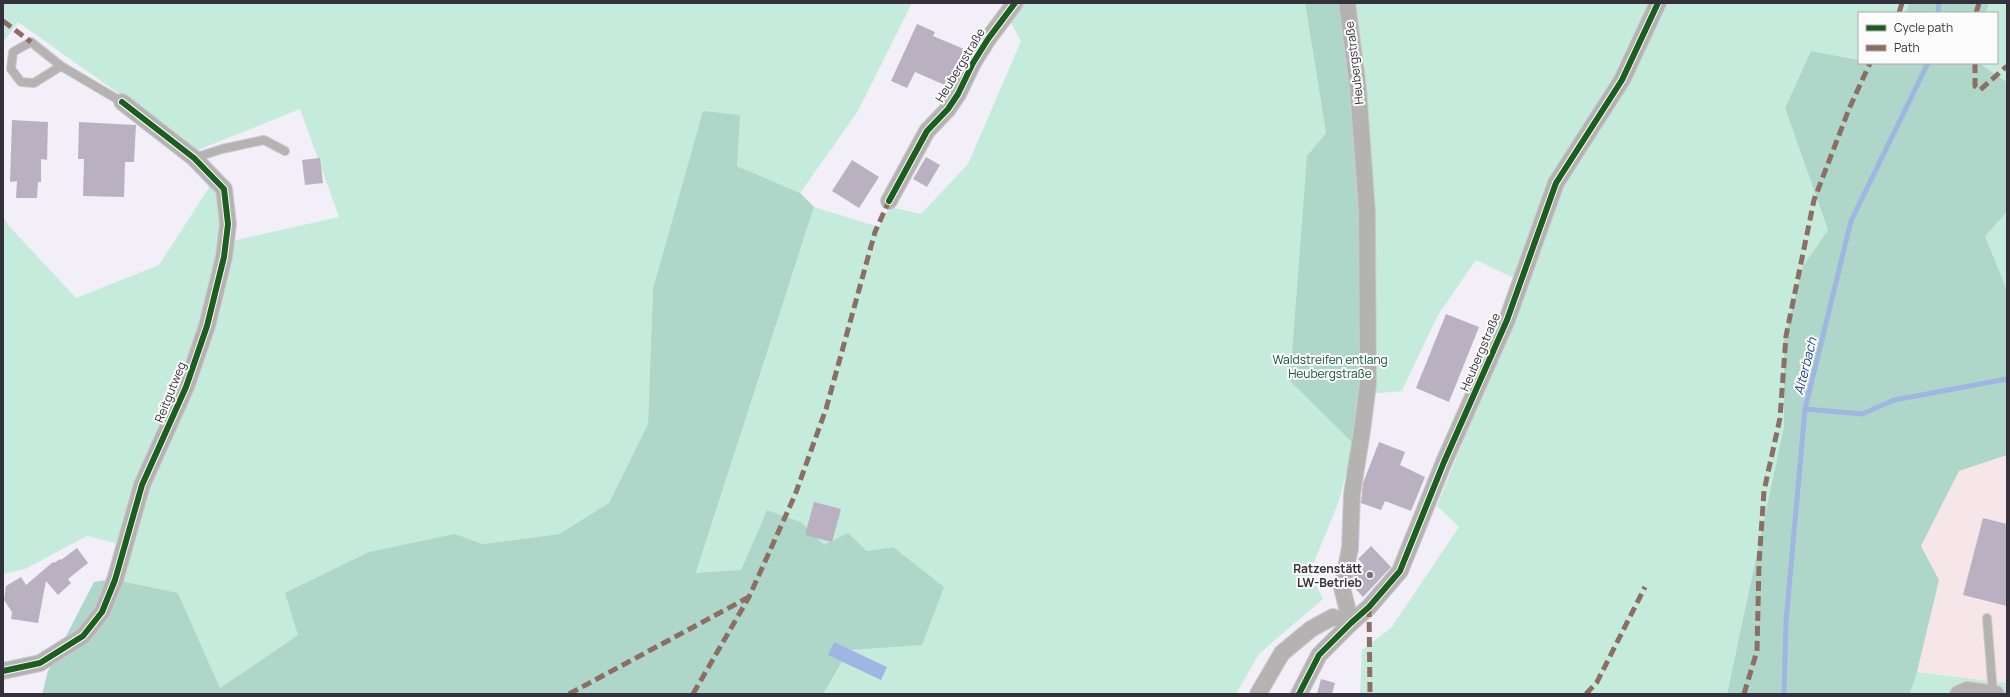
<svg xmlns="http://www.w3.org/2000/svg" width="2010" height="697" font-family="Manrope,sans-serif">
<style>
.industrial{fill:#f6e6ea}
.green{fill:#c5ebdd}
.forest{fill:#aed7c9}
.water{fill:#9fb6e2}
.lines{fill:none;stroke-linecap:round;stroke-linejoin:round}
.stream{stroke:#9fb6e2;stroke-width:5}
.building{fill:#b9b1c1}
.service-casing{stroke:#cdcad2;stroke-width:10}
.minor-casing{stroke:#cdcad2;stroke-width:18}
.service{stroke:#b5b3b1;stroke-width:8}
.minor{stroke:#b5b3b1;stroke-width:16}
.quiet{stroke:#8d6e63;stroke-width:5;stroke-dasharray:10 5;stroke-linecap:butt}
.cycleway-casing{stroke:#fcfcfc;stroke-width:8}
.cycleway{stroke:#1b5e20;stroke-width:6}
.poi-dot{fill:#78747e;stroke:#fcfcfc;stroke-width:1.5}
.labels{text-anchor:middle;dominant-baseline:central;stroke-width:4;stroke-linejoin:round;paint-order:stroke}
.street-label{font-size:12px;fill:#35313c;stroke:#fcfcfc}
.park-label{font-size:12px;fill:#13523a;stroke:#fcfcfc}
.poi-label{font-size:12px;font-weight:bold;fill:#35313c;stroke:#fcfcfc;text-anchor:end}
.water-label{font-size:13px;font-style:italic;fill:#1a4388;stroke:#fcfcfc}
</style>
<rect width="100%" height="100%" fill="#f3eff9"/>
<path class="industrial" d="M2007 455V683L1917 672 1939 580 1921 546 1959 471Z"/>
<g class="green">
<path d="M3 3H912L858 111 800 193 737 166 653 289 648 424 609 503 559 534 483 544 455 534 298 635 220 688 178 593 112 579 122 545 87 536 25 569 3 574V216L9 226 76 298 159 265 210 186H227L232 241 339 217 300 109 198 150 18 22 3 43Z"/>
<path d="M1019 3H1305L1326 133 1307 156 1354 444 1339 501 1310 572 1323 599 1259 654 1236 694H823L849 650 893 547 867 551 848 534 824 546 801 522 767 510 741 570 696 574 814 207 879 227 890 207 921 214 968 164 1021 41 1009 19Z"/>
<path d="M1344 3H1909L1906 13H1859V60L1811 51 1785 108 1828 230 1803 266 1784 339V426L1727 694H1360L1362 650 1391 628 1459 527 1437 506 1526 284 1476 260 1438 315 1402 391 1369 394Z"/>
<path d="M1989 3H2007L2006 81 1979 63H1997V13H1986Z"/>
<path d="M2007 212V290L1985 236Z"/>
<path d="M1917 672 2007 683V694H1910Z"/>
</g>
<g class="forest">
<path d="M1305 3H1344L1370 311 1354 444 1290 381 1307 156 1326 133Z"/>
<path d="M1909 3H1989L1986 13H1906Z"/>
<path d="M1811 51 1859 60V63H1979L2007 82V212L1985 236 2007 290V455L1959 471 1921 546 1939 580 1917 672 1910 694H1727L1784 426V339L1803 266 1828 230 1785 108Z"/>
<path d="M703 111 740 115 737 166 800 193 814 207 696 573 741 570 767 510 801 522 824 545 848 533 867 551 893 547 944 587 922 645 849 650 823 694H42L48 671 94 582 112 579 178 593 220 688 298 635 285 593 369 552 455 534 483 544 559 534 609 503 648 424 653 289Z"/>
</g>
<path class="water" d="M834 642 887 667 881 680 828 655Z"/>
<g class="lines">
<g class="stream">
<path d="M1938 13 1939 3"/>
<path d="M1805 409 1862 414 1894 400 2007 379"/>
<path d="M1784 694 1786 622 1805 409 1851 221 1928 63"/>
</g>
</g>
<g class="building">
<path d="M917 24 935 32 933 36 964 49 947 86 915 72 907 88 891 81Z"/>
<path d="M12 120 48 122 47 160 41 159V182H38L37 198H16L17 181 10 182Z"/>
<path d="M79 122 136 125 134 162H125L124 197 83 196 84 159H78Z"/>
<path d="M926 157 940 165 927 187 913 179Z"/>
<path d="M320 158 323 183 305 185 302 160Z"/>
<path d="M852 160 879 177 859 208 832 191Z"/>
<path d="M1446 314 1479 327 1449 402 1416 388Z"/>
<path d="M1379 442 1405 452 1400 465 1425 477 1411 511 1385 501 1381 510 1361 503 1363 483Z"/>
<path d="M814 502 841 509 832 542 805 535Z"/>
<path d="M1983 518 2007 524V606L1963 595Z"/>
<path d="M1371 546 1391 567 1363 597 1352 585 1354 574 1364 565 1358 559Z"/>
<path d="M77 548 88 563 68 579 71 583 58 595 46 581 38 623 11 619 12 612 4 600 6 586 21 577 26 585 53 562 54 563 60 559 61 560Z"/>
<path d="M1321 679 1335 683 1332 694H1317Z"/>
</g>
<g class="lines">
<g class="service-casing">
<g id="service">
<path d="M61 66 34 83 21 82 11 69 13 52 31 42 61 66 122 102"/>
<path d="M194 158 222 149 264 140 285 151"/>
<path d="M1987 618 1993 694"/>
</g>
</g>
<g class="minor-casing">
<g id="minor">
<path d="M1347 3 1358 88 1367 212 1368 384 1362 431 1352 494 1350 548 1342 588 1351 623"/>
<path d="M889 201 927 131 948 109 958 94 973 63 988 39 1015 3"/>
<path d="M3 671 40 663 83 636 102 612 115 580 142 485 186 387 207 326 224 257 228 224 224 189 194 158 122 102"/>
<path d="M1258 694 1282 653 1311 629 1333 617 1351 623"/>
<path d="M1299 694 1319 655 1351 623 1369 607 1400 571 1444 462 1507 320 1556 183 1622 80 1658 3"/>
<path d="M1958 694 1967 690 1996 694"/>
</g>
</g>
<use href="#service" class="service"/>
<use href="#minor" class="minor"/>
<g class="quiet">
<path d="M1899 13 1902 3"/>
<path d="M1976 13 1979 3"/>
<path d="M3 21 31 42"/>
<path d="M1975 63V86L1980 90 2007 66"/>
<path d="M1369 607 1370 694"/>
<path d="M569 694 749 597"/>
<path d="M693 694 749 597 795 495 826 409 875 232 889 201"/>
<path d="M1586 694 1597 682 1645 587"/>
<path d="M1744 694 1757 651 1759 563 1764 491 1780 418 1786 336 1814 200 1849 109 1870 63"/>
</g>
<g class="cycleway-casing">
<g id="cycleway">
<path d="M889 201 927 131 948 109 958 94 973 63 988 39 1015 3"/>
<path d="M3 671 40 663 83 636 102 612 115 580 142 485 186 387 207 326 224 257 228 224 224 189 194 158 122 102"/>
<path d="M1299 694 1319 655 1351 623 1369 607 1400 571 1444 462 1507 320 1556 183 1622 80 1658 3"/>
</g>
</g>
<use href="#cycleway" class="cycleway"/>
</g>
<circle class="poi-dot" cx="1370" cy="575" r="4"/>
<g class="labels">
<g class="street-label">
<text transform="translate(1354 63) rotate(-97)">Heubergstraße</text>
<text transform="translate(960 65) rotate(-59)">Heubergstraße</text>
<text transform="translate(1480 352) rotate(-67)">Heubergstraße</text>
<text transform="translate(170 392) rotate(-68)">Reitgutweg</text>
</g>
<g class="park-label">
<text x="1330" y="359">Waldstreifen entlang<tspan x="1330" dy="14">Heubergstraße</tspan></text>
</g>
<g class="poi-label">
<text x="1362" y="568">Ratzenstätt<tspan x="1362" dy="14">LW-Betrieb</tspan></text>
</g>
<g class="water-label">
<text transform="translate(1805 366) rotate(-76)">Alterbach</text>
</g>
</g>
<rect width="2010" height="697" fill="none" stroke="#35313c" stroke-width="8"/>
<rect x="1858" y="12" width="140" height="52" fill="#fcfcfc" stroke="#acabaf"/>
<rect x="1866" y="25" width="20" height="6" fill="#1b5e20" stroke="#acabaf"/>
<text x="1894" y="32" font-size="12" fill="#35313c">Cycle path</text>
<rect x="1866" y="45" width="20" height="6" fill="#8d6e63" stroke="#acabaf"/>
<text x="1894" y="52" font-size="12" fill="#35313c">Path</text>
</svg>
